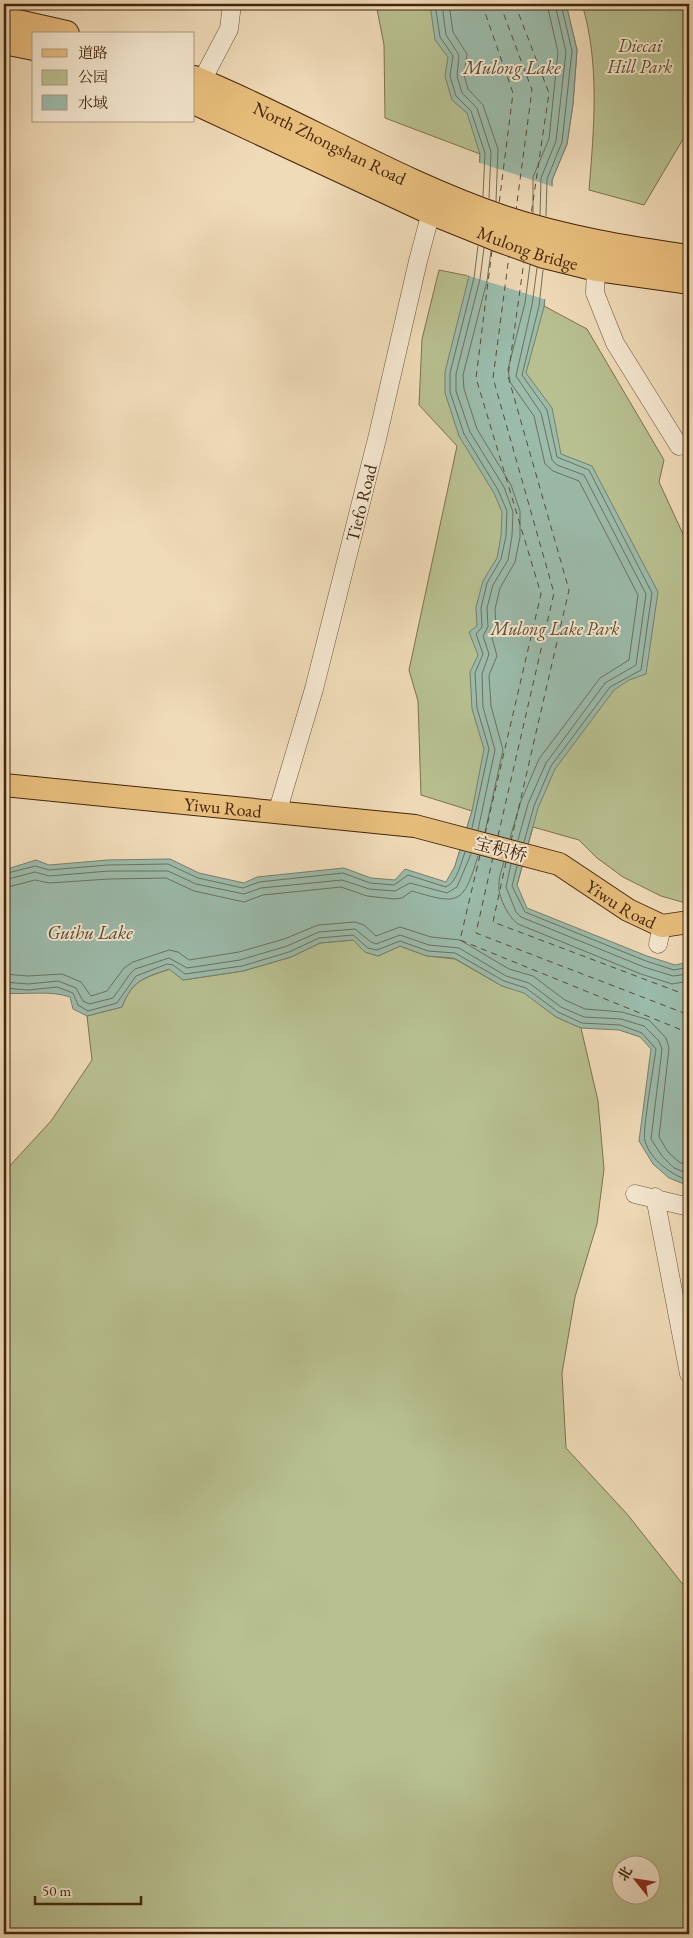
<svg xmlns="http://www.w3.org/2000/svg" width="693" height="1938" font-family="'EB Garamond','Noto Serif SC',serif">
<style>
.green{fill:#b8c090;stroke:#7e724e;fill-rule:evenodd}
.water{fill:#9bbbab;stroke:#787f6b}
.pier{fill:#f0dbb8}
.lines{fill:none;stroke-linecap:round;stroke-linejoin:round}
.shore{stroke:#6f705b;stroke-width:1}
.ferry{stroke:#594a33;stroke-width:1;stroke-dasharray:6 5;stroke-linecap:butt}
.minor-casing{stroke:#6e5236;stroke-width:19}
.major-casing{stroke:#43250b;stroke-width:24}
.highway-casing{stroke:#43250b;stroke-width:28}
.minor{stroke:#f5e8d1;stroke-width:18}
.major{stroke:#e8be7c;stroke-width:22}
.highway{stroke:#e8be7c;stroke-width:26}
.labels{text-anchor:middle;dominant-baseline:central;stroke-width:4;stroke-linejoin:round;paint-order:stroke}
.park-label{font-size:18px;font-style:italic;fill:#604c2c;stroke:#f5e8d1}
.street-label{font-size:18px;fill:#43250b;stroke:#f5e8d1}
.water-label{font-size:19px;font-style:italic;fill:#594a33;stroke:#f5e8d1}
</style>
<rect width="100%" height="100%" fill="#f0dbb8"/>
<filter id="stains"><feTurbulence type="fractalNoise" baseFrequency=".004" numOctaves="4"/><feColorMatrix values="0 0 0 0 .2 0 0 0 0 .09 0 0 0 0 .02 0 0 0 .5 -.17"/></filter>
<radialGradient id="worn" r=".72"><stop offset=".6" stop-color="#630" stop-opacity="0"/><stop offset="1" stop-color="#630" stop-opacity=".3"/></radialGradient>
<g class="green">
<path d="M376 4H566L577 50 573 104 567 144 552 180 551 242 544 306 587 329 664 460 659 482 689 547V904L661 896 623 877 597 858 579 840 533 827 517 885 455 866 472 811 421 795 418 701 409 670 457 446 419 405 422 339 439 270 469 276 477 217 480 154 385 118 384 45Z"/>
<path d="M582 4H689V129L644 205 589 190C594 129 600 63 582 4Z"/>
<path d="M353 940 365 952 378 956 400 946 427 956 455 959 502 986 524 992 556 1017 581 1028 598 1101 604 1169 597 1224 575 1297 562 1373 566 1448 627 1514 689 1592V1934H4V1172L51 1121 92 1060 87 1016 122 1007C132 980 144 978 170 969L183 980 243 971 291 957 320 943ZM620 1866H650V1896H620Z"/>
</g>
<path class="water" d="M430 4H566L577 50 573 104 567 144 552 180 551 242 544 307 526 373 552 408 561 454 592 466 658 592 646 674 629 680 614 690 555 769 538 808 517 885 527 908 647 956 675 965 689 962V1186L669 1178 653 1164 639 1141 651 1049 640 1037 619 1030 581 1028 556 1017 524 993 502 986 454 958 427 956 400 946 378 956 365 952 353 940 320 943 291 957 243 971 183 980 169 969C144 978 132 980 122 1007L87 1016 73 1009 70 997C50 990 25 995 4 993V870L36 860 49 865 108 860 170 859 199 873 244 883 257 877 344 868 371 878 395 880 405 869 446 882 455 866 472 811 484 749 472 709 470 672 478 655 469 632 477 626 476 607 483 581 497 558 501 536 502 512 494 493 459 436 445 393V372L469 276 477 217 480 154 467 113 452 100 445 76 448 57 435 40Z"/>
<path class="pier" d="M477 162 554 187V242L547 300 466 275 475 217Z"/>
<g class="lines">
<g class="shore">
<path d="M435 4 440 37 453 56 450 76 456 96 471 111 485 153 483 196"/>
<path d="M442 4 446 35 459 55 457 76 462 93 477 108 491 152 489 198"/>
<path d="M449 4 453 32 467 54 464 75 468 89 483 105 498 149 496 201"/>
<path d="M533 213V177L549 139 558 52 547 4"/>
<path d="M540 215 541 178 556 141 566 52 555 4"/>
<path d="M546 216 547 179 562 142 572 51 561 4"/>
<path d="M472 828 489 749 477 708 475 673 483 654 476 634 482 627 481 608 487 583 501 559 506 536 507 511 498 490 464 434 450 392V373L474 278 478 246"/>
<path d="M478 830 495 750 483 707 482 674 489 654 483 636 488 627 487 608 493 585 508 560 512 536 513 512 504 487 470 432 456 391V374L480 279 484 248"/>
<path d="M485 832 503 750 491 706 489 675 497 656 492 638 496 626 495 609 500 588 515 562 520 537V511L511 485 477 429 464 389 463 375 487 281 491 251"/>
<path d="M510 838 521 801 539 759 600 678 629 660 638 595 579 481 553 471 545 464 534 416 510 382 508 369 525 303 530 265"/>
<path d="M518 840 528 804 546 763 605 683 636 665 646 594 584 475 557 465 552 460 541 413 516 376 532 305 537 268"/>
<path d="M524 842 534 806 551 766 610 687 641 670 652 593 589 470 557 457 547 410 522 375 539 306 543 270"/>
<path d="M504 862C502 869 499 876 499 883 497 895 508 917 518 924L641 974 672 984 689 981"/>
<path d="M511 864 506 887 516 912 521 917 644 967 673 976 689 974"/>
<path d="M517 866 512 886 525 912 646 961 674 970 689 967"/>
<path d="M4 874 35 866 49 870 108 865 168 864 198 878 243 888 259 882 343 873 370 883 394 885 408 875 446 887C457 882 461 863 465 852"/>
<path d="M4 880 35 872 49 876 109 871H168L196 884 244 894 261 888 342 880 369 889 395 891 410 883 447 893 457 887 471 854"/>
<path d="M4 888 35 880 49 883 109 879 166 878 194 891 244 902 263 895 341 887 367 896 394 899 402 898 412 891C459 905 463 905 478 856"/>
<path d="M4 974 28 976 62 974 81 982 91 996 107 991 124 968 133 962 169 950 178 952 189 960 239 952 284 939 318 925 355 922 364 925 376 936 400 927 431 937 460 940 509 969 533 976 565 1000 585 1009 622 1012 649 1020 666 1038 669 1048 659 1137 668 1152 679 1162 689 1166"/>
<path d="M4 982 28 984 58 981 76 988 83 1001 89 1004 113 998 130 974 135 969 169 958 187 968 240 960 287 946 319 932 355 929 371 942 376 944 400 935 429 945 459 948 506 976 529 983 561 1007 584 1017 621 1019 644 1026 659 1041 662 1049 651 1139 662 1156 674 1168 689 1174"/>
<path d="M4 988 28 990 57 987 73 993 78 1005 88 1011 117 1003 136 976 167 964 173 965 185 974 242 966 289 952 319 938 353 935 368 948 377 950 400 941 428 951 455 953 504 981 526 988 558 1012 582 1023 620 1025 642 1033 656 1049C654 1065 642 1131 645 1141 651 1161 671 1174 689 1181"/>
</g>
<g class="ferry">
<path d="M482 4 513 93 499 204"/>
<path d="M500 4 532 90 516 210"/>
<path d="M515 4 549 93 531 215"/>
<path d="M485 834 541 594 476 378 492 250"/>
<path d="M498 836 554 593 493 378 509 256"/>
<path d="M511 841 569 590 508 376 524 261"/>
<path d="M480 855 460 940 689 1033"/>
<path d="M493 857 476 933 689 1015"/>
<path d="M506 862 493 922 689 996"/>
</g>
<g class="minor-casing">
<g id="minor">
<path d="M197 90 229 29 232 4"/>
<path d="M596 268 595 293 615 343 679 446"/>
<path d="M277 813 314 689 377 439 418 261 434 201"/>
<path d="M658 944 662 926"/>
<path d="M635 1194 689 1207"/>
<path d="M655 1197 689 1374"/>
</g>
</g>
<g class="major-casing">
<g id="major">
<path id="s1" d="M4 785 415 826 559 864 628 910 662 926 689 922"/>
</g>
</g>
<g class="highway-casing">
<g id="highway">
<path d="M4 20 66 34"/>
<path d="M4 41 34 47"/>
<path id="s2" d="M194 79C299 122 397 183 504 219 565 239 626 249 689 258"/>
<path id="s3" d="M194 101 430 211 497 238 544 255 596 268 689 281"/>
</g>
</g>
<use href="#minor" class="minor"/>
<use href="#major" class="major"/>
<use href="#highway" class="highway"/>
</g>
<g class="labels">
<g class="park-label">
<text x="640" y="45">Diecai<tspan x="640" dy="21">Hill Park</tspan></text>
<text x="555" y="628">Mulong Lake Park</text>
</g>
<g class="street-label">
<text stroke="none"><textPath href="#s2" startOffset="150">North Zhongshan Road</textPath></text>
<text stroke="none"><textPath href="#s3" startOffset="365">Mulong Bridge</textPath></text>
<text transform="translate(361 503) rotate(-76)">Tiefo Road</text>
<text stroke="none"><textPath href="#s1" startOffset="220">Yiwu Road</textPath></text>
<text transform="translate(501 849) rotate(15)">宝积桥</text>
<text stroke="none"><textPath href="#s1" startOffset="636">Yiwu Road</textPath></text>
</g>
<g class="water-label">
<text x="512" y="67">Mulong Lake</text>
<text x="90" y="932">Guihu Lake</text>
</g>
</g>
<rect width="693" height="1938" fill="none" stroke="#f0dbb8" stroke-width="20"/>
<rect x="5" y="5" width="683" height="1928" fill="none" stroke="#43250b" stroke-width="2.5"/>
<rect x="10" y="10" width="673" height="1918" fill="none" stroke="#43250b"/>
<rect x="32" y="32" width="162" height="90" fill="#f5e8d1" stroke="#ae9a82"/>
<rect x="42" y="49" width="25" height="8" fill="#e8be7c" stroke="#ae9a82"/>
<text x="78" y="58" font-size="15" fill="#43250b">道路</text>
<rect x="42" y="70" width="25" height="15" fill="#b8c090" stroke="#ae9a82"/>
<text x="78" y="82" font-size="15" fill="#43250b">公园</text>
<rect x="42" y="95" width="25" height="15" fill="#9bbbab" stroke="#ae9a82"/>
<text x="78" y="108" font-size="15" fill="#43250b">水域</text>
<g transform="translate(636 1880) rotate(300)"><circle r="24" fill="#f5e8d1" stroke="#ae9a82"/>
<path d="M0-4L9 19L0 12L-9 19Z" fill="#8f2418"/>
<text y="-8" font-size="14" font-weight="bold" text-anchor="middle" fill="#43250b">北</text>
</g>
<path d="M35 1896v8h106v-8" fill="none" stroke="#43250b" stroke-width="2.5"/>
<text x="42" y="1896" font-size="15" fill="#43250b" stroke="#f5e8d1" stroke-width="4" paint-order="stroke">50 m</text>
<rect width="100%" height="100%" filter="url(#stains)"/>
<rect width="100%" height="100%" fill="url(#worn)"/>
</svg>
